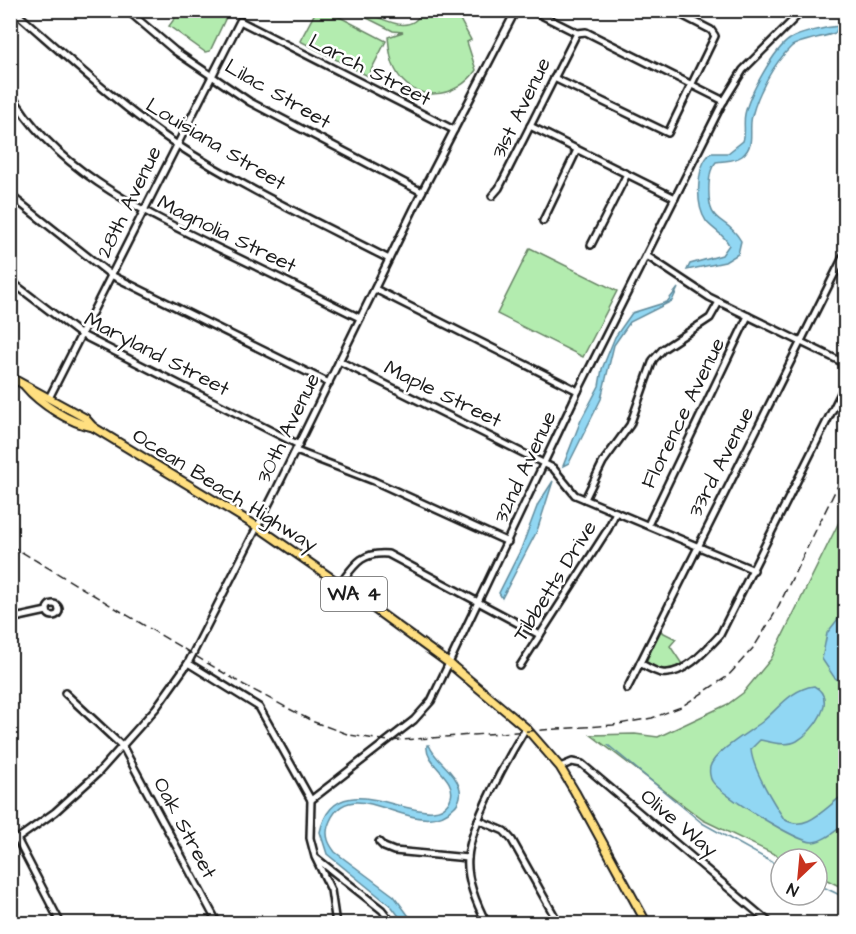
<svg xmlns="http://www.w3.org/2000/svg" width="856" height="934" font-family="'Architects Daughter',sans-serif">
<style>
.green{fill:#b3ecaf;stroke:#688466;stroke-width:1.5}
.water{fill:#91d7f3;stroke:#628c9d;stroke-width:1.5}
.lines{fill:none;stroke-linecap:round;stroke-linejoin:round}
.stream{stroke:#628c9d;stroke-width:1.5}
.minor-casing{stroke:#1c1c1c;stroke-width:10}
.major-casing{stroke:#1c1c1c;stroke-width:11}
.minor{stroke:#fff;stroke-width:5}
.major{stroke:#ffdf80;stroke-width:7}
.rail{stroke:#1c1c1c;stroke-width:1.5;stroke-dasharray:9 4.5;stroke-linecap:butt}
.labels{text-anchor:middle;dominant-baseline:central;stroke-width:5;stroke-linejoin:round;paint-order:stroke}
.shield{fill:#fff;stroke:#606060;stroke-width:1.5}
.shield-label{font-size:20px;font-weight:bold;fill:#1c1c1c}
.street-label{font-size:21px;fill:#1c1c1c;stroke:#fff}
</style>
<rect width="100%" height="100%" fill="#fff"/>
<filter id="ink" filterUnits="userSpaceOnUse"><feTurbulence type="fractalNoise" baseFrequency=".0167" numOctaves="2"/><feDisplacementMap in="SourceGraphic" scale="12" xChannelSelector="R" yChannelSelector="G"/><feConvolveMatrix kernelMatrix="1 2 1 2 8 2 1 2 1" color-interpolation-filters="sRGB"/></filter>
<g filter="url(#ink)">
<g class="green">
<path d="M326 10 386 41 368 76 300 41 316 11Z"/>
<path d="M180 11H229L210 51 205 52 169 26Z"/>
<path d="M353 11C377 10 406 42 423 11H430V13L445 11 457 14 471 40 467 42 476 70C457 99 412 105 395 69 390 60 389 47 388 37L403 32 393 31Z"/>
<path d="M530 248 617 291 583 357 497 314Z"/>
<path d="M845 510V889L817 875V859H784L703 820 591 735 635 734 658 737 728 704 743 693 771 659Z"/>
<path d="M660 631 676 639 670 646 682 664C668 671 659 671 646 662Z"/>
</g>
<g class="water">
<path d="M839 26 835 33C825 37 797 41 791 47 773 64 758 93 752 116 748 130 756 145 742 156 734 162 725 160 716 162 710 169 710 175 709 184 707 229 725 213 741 241L738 254 725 262 687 270 690 264 722 255 729 245C724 234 713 230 706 221 695 205 696 165 711 153H728L743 141C746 132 743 123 745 114 749 95 774 49 790 39 799 33 828 27 839 26Z"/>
<path d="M678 288 672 301 630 322 623 332 614 345 601 399 569 463 563 466 581 420 599 386 602 369 615 337 632 313 667 302Z"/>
<path d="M553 481 537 531 502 598 499 593 521 549 538 504Z"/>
<path d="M845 610V686L834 677 822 659 827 633Z"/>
<path d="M814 686C838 699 814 731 797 741 786 747 772 742 760 740L751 749C752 768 773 802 784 819 807 834 827 805 845 794V824C836 830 825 841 813 842 799 843 719 794 712 781 710 778 709 771 710 767 714 752 749 732 762 722 778 709 791 689 814 686Z"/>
<path d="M427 745H429C436 762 453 769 459 786 462 793 460 802 454 807 417 847 349 764 328 826 325 837 329 844 335 852L394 896 414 923H404L392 907 327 854 320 832C337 752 436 844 451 797 457 777 424 765 427 745Z"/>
</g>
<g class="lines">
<g class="stream">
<path d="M608 745 702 823 781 867"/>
<path d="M817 884 846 898"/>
</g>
<g class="minor-casing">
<g id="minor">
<path d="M13 10C66 56 118 105 176 144 243 188 317 222 389 259"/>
<path d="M127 10 175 51 250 102 422 192"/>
<path d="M531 10 577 33 586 32 724 101"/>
<path d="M554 78 668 133 715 36 711 30 672 10"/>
<path d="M10 92C54 171 147 213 224 251 270 273 315 296 360 318"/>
<path d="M530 126 675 198"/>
<path d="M10 195 111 275 329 383"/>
<path d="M492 196 499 188 577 33"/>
<path d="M543 221 577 150"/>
<path d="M591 245 627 174"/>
<path d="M647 256 709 297 846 364"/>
<path d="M10 277 17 286 80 334 299 445"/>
<path d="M375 289 578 391"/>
<path d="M339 361 553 468 575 495 754 570"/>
<path d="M49 398 240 21 454 130"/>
<path d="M296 451 374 481 508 542"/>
<path d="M585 499 603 462 630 425 653 360 663 349 710 318 719 302"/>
<path d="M648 525 748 316"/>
<path d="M340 584C355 564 361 552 388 554L540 635"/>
<circle cx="53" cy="610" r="6"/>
<path d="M10 619 47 611"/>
<path d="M188 663 259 707 311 800 310 838 315 857 331 890 336 924"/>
<path d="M640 663C647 667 655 672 662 673 684 676 707 649 720 635L846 383"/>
<path d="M520 666 608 529 616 512"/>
<path d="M627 689 846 251"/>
<path d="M65 693 123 747 218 924"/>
<path d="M560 767 572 762 582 764 771 924"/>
<path d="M311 800 414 720 431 701 578 391 722 104 743 70 803 10"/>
<path d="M478 820 504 831 512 840 559 924"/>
<path d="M17 839 61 924"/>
<path d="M379 842 384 847 394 851 468 858"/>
<path d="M10 844 55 812 98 773 156 708 188 663 277 488 422 192 516 10"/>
<path d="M316 858 382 910 393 924"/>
<path d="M487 924C477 905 466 880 468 858 470 825 508 757 526 728"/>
</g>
</g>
<g class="major-casing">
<g id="major">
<path d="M10 377 85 418 93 427 258 527 340 584 450 664 526 728 560 767 575 792 647 924"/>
<path d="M25 386C40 404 70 423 93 427"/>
</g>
</g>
<use href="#minor" class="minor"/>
<use href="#major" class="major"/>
<path class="rail" d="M10 545 244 685 314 722 350 735 388 741 613 725 652 718 681 707 728 676 754 647 775 613 846 469"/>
</g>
</g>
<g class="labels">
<rect class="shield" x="321" y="577" width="66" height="34" rx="4.5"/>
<g class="shield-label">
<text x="354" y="594">WA 4</text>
</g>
<g class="street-label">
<text transform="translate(370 70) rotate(27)">Larch Street</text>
<text transform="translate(278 94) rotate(30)">Lilac Street</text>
<text transform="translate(521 108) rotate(-64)">31st Avenue</text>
<text transform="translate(216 144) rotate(31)">Louisiana Street</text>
<text transform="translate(129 202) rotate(-64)">28th Avenue</text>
<text transform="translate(227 234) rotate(26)">Magnolia Street</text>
<text transform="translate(157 354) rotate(27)">Maryland Street</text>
<text transform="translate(443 394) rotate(26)">Maple Street</text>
<text transform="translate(683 413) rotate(-64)">Florence Avenue</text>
<text transform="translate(288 428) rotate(-64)">30th Avenue</text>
<text transform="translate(721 462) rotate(-63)">33rd Avenue</text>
<text transform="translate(525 467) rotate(-65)">32nd Avenue</text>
<text transform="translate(225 490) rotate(32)">Ocean Beach Highway</text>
<text transform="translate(555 581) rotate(-58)">Tibbetts Drive</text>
<text transform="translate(679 823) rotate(40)">Olive Way</text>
<text transform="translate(185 828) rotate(62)">Oak Street</text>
</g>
</g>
<rect width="856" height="934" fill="none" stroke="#fff" stroke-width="36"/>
<rect x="18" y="18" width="820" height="898" fill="none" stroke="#1c1c1c" stroke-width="2" filter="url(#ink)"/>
<g transform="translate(799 877) rotate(206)"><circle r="28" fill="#ffffff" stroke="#a4a4a4" stroke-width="1.5"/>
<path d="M0-4.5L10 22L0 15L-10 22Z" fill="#c8321e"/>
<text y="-9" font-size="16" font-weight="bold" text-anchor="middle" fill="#1c1c1c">N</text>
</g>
</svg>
